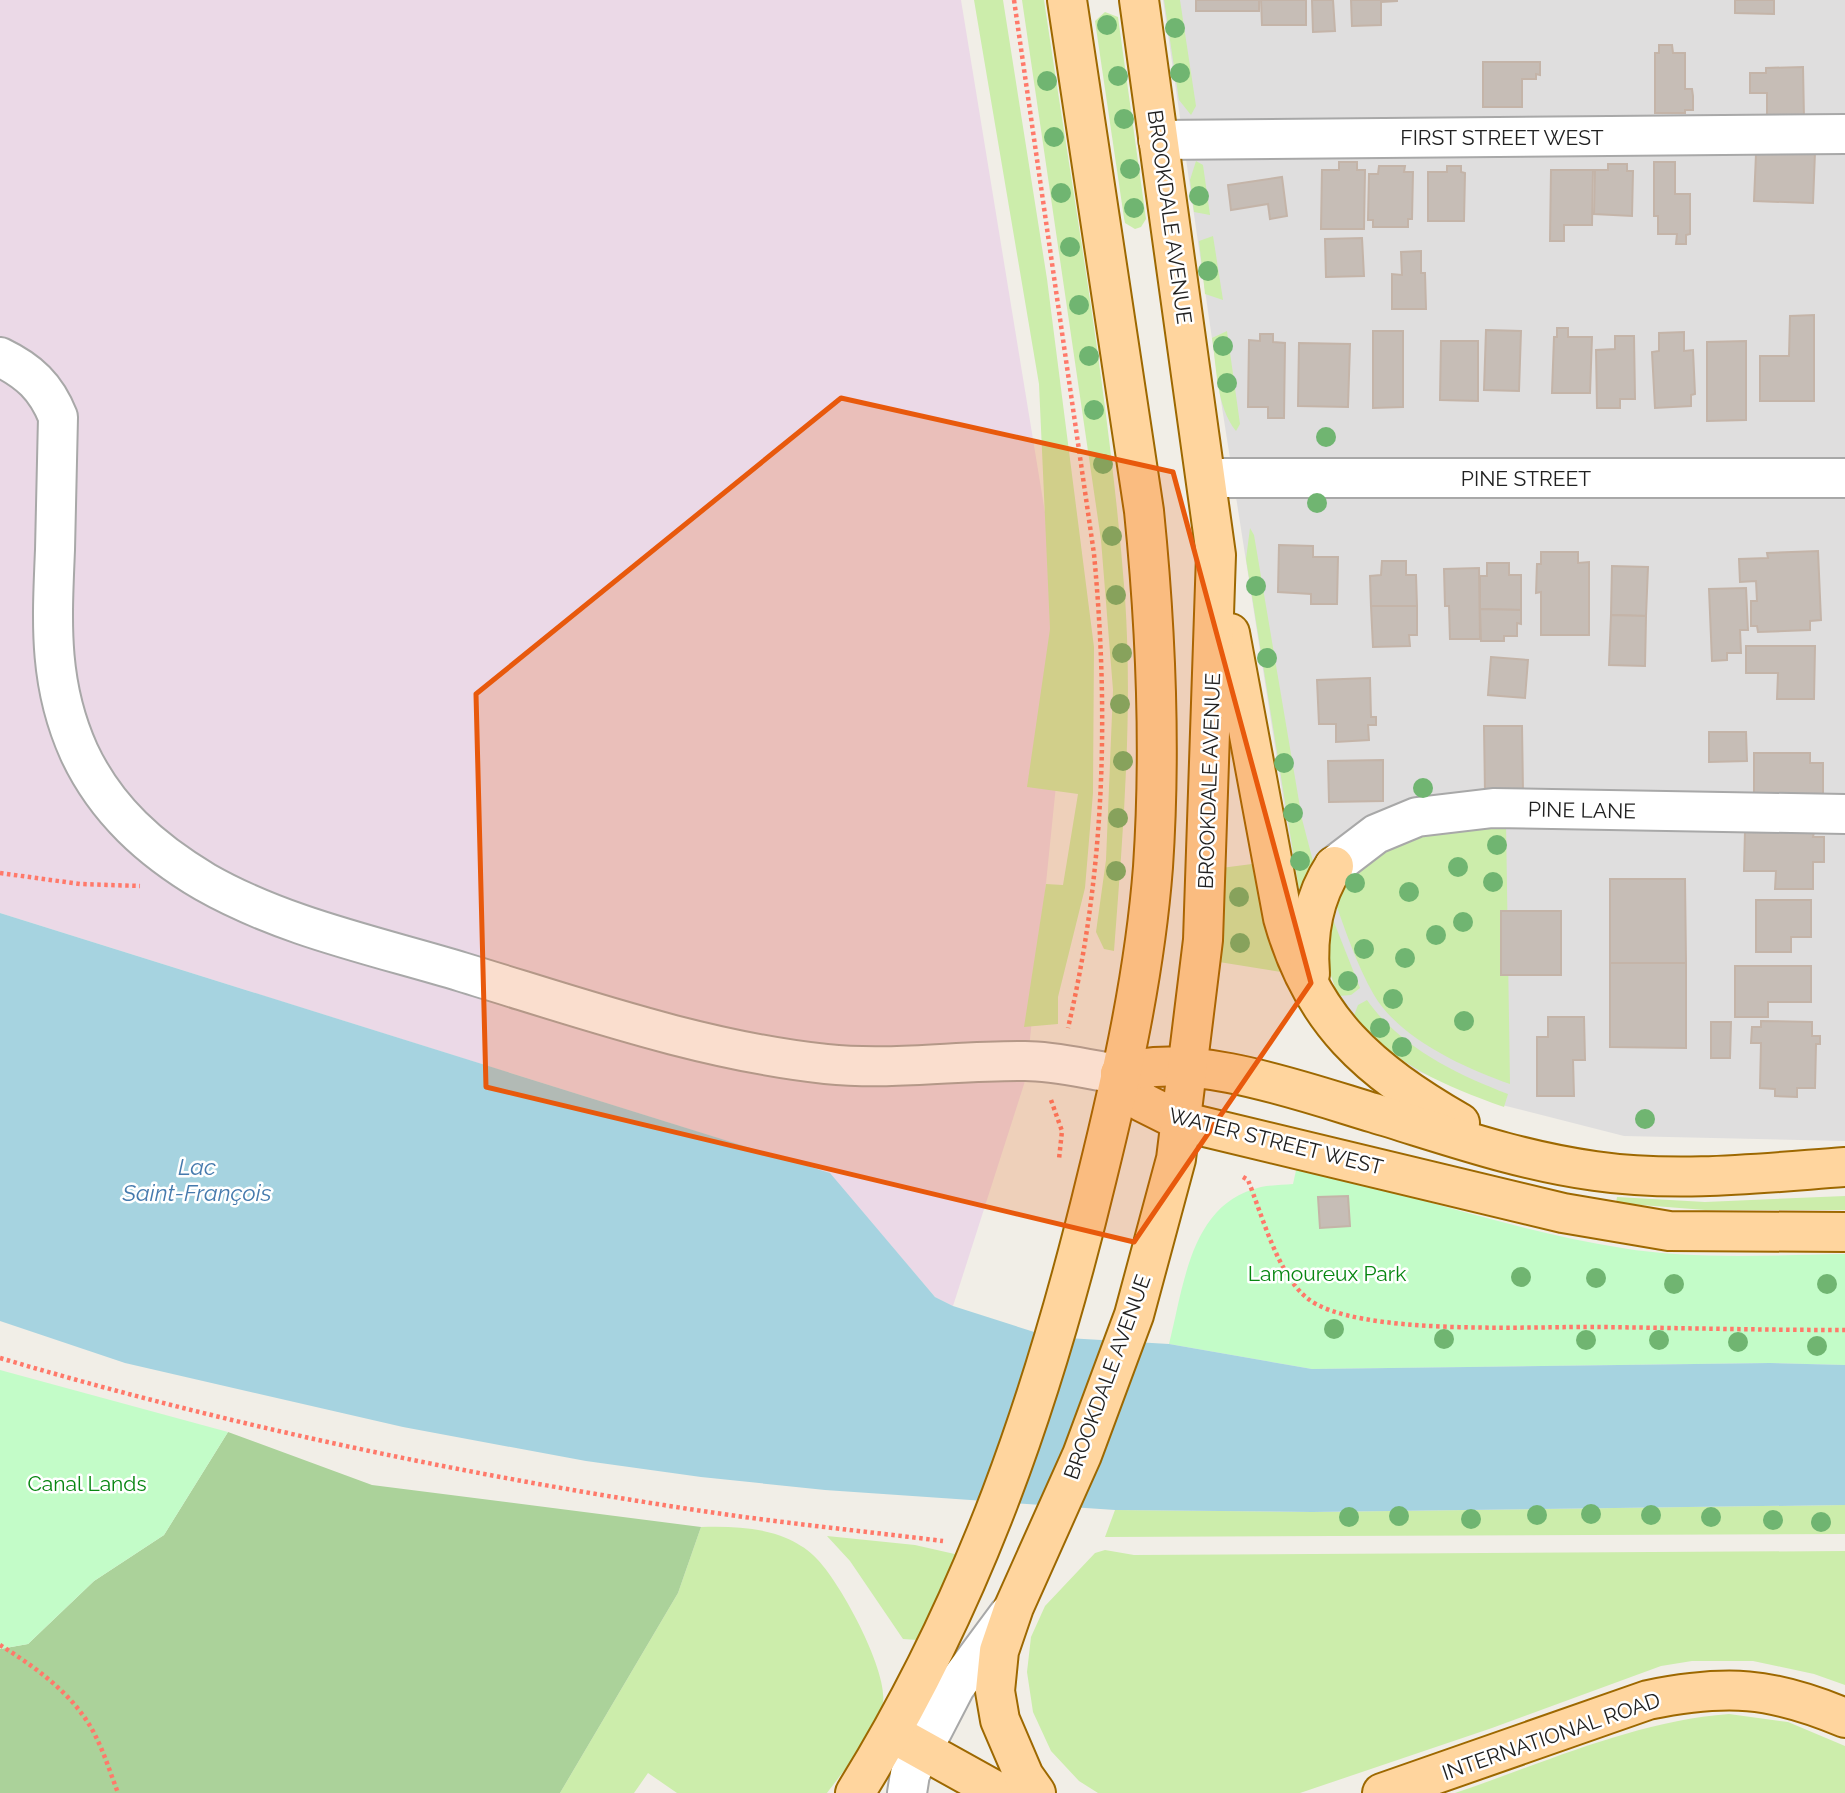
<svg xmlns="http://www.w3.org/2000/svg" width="1845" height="1793" font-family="Raleway,sans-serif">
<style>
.residential{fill:#dfdede}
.industrial{fill:#ebd9e7}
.grass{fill:#ccedab}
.forest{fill:#abd29a}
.park{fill:#c3fcc8}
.water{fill:#a6d3e0}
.building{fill:#c6bdb6;stroke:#c4b4a8;stroke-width:2}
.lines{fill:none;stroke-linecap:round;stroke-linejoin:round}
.minor-casing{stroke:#a8a8a8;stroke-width:42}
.major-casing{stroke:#9d6800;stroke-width:42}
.path{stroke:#ff796a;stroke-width:4.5;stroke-dasharray:3.5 3.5;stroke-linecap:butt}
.minor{stroke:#fff;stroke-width:38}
.major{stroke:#ffd59e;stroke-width:38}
.tree{fill:#70b571}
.marked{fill:#e8590c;fill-opacity:0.2;stroke:#e8590c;stroke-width:5;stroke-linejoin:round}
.labels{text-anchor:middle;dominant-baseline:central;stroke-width:5;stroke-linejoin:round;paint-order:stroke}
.street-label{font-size:21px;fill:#212121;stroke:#fff}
.park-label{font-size:21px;fill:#078611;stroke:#fff}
.water-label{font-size:23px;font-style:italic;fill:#457aad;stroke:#fff}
</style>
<rect width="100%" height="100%" fill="#f1eee7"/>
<path class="residential" d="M1163 0H1845V1141L1624 1136 1498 1104 1415 1070 1354 1018 1337 992 1297 887 1221 401Z"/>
<path class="industrial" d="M0 0H961L1069 659 1026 1078 953 1306 935 1297 829 1173 0 913Z"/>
<g class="grass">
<path d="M974 0H1003L1047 279 1094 647 1093 793 1085 888 1058 997V1024L1024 1027 1046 884 1063 885 1078 794 1027 787 1050 629 1039 384Z"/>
<path d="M1022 0H1044C1073 197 1110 399 1125 597 1133 716 1123 833 1114 951L1104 949 1096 932 1106 860 1113 690 1101 540Z"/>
<path d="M1164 0H1180L1196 106 1191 115 1179 100Z"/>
<path d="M1105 12 1118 17 1146 219 1141 227 1135 229 1125 223 1124 218 1095 21Z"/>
<path d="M1196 161 1203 165 1210 215 1194 212 1190 180Z"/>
<path d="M1213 236 1223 300 1205 294 1199 241Z"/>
<path d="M1227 331 1240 424 1236 431C1216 406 1217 369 1212 338Z"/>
<path d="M1250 528 1254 535 1302 819 1314 865 1299 889 1246 559Z"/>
<path d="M1506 821 1510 1084C1464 1068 1399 1038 1374 995 1356 964 1345 929 1333 896L1372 854 1419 836Z"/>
<path d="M1252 864 1266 932 1281 972 1219 962 1221 868Z"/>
<path d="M1328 907 1360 988 1351 995 1338 996 1328 967Z"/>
<path d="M1367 1000C1400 1047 1456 1074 1508 1094L1504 1107C1442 1085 1399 1066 1353 1018L1358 1005Z"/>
<path d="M1845 1196V1210H1705L1616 1203 1617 1197 1705 1202Z"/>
<path d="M1845 1505V1534L1105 1537 1115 1510 1312 1512Z"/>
<path d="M701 1527C728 1526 761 1527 786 1538 795 1542 806 1548 813 1555 838 1577 888 1670 883 1702 878 1731 844 1770 827 1793H677L648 1773 634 1793H560L678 1593Z"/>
<path d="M827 1536 915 1545 959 1555 918 1640 903 1639 850 1561Z"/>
<path d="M1105 1550 1134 1555 1845 1551V1685L1814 1674 1753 1661H1692L1661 1666 1492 1728 1300 1793H1098L1079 1781 1051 1751 1033 1712 1027 1672 1031 1637 1045 1606 1095 1553Z"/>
<path d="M1729 1714 1788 1722 1845 1746V1793H1455C1544 1763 1635 1721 1729 1714Z"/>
</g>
<path class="forest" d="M228 1432 372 1485 701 1527 678 1593 560 1793H0V1649L28 1644 94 1581 164 1535Z"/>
<g class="park">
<path d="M1297 1166C1405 1193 1511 1230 1622 1248 1694 1260 1772 1255 1845 1254V1365L1770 1363 1312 1369 1169 1344C1184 1286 1190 1203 1261 1187 1271 1185 1282 1185 1293 1184Z"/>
<path d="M0 1370 228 1432 164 1535 94 1581 28 1644 0 1649Z"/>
</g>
<path class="water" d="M0 913 830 1173 935 1297 953 1306 1050 1337 1169 1344 1312 1369 1770 1363 1845 1365V1505L1312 1512 1115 1510 825 1490 701 1477 586 1461 403 1427 125 1363 0 1321Z"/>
<g class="building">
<rect x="1196" y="0" width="63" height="11"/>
<path d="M1261 0H1306V25H1262Z"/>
<path d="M1312 0H1333L1335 31 1313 32Z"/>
<path d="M1351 0H1397V1L1381 2V25L1352 26Z"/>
<path d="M1735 0H1774V14L1735 13Z"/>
<path d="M1659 45H1672L1673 53H1685V89H1692L1693 96V110H1685V113H1655V53H1659Z"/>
<path d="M1483 62H1540V75L1536 74V79H1522V107H1483Z"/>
<path d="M1803 67 1804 119H1767V93H1750V73H1766V68Z"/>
<path d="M1815 152 1813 203 1754 201 1756 154Z"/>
<path d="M1339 162H1357V170H1365L1364 229H1321L1322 170H1339Z"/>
<path d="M1654 162H1675V194H1690V234L1686 235V244H1676L1677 234H1658V216H1654Z"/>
<path d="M1608 164H1627V171H1633L1632 216 1594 214 1595 170H1608Z"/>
<path d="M1379 166H1405L1404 172H1413L1412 219H1408V227H1373V220H1368L1369 174H1378Z"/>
<path d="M1447 166H1461V172L1465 173 1464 221H1428V172H1447Z"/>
<path d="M1551 170H1593L1592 225H1564V241H1550Z"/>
<path d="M1282 177 1287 216 1270 219 1268 204 1231 210 1228 185Z"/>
<path d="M1362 238 1364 276 1326 277 1325 239Z"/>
<path d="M1421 251V273H1425L1426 309H1392V274L1402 275 1401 252Z"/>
<path d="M1814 315V401H1760V356H1789L1790 316Z"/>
<path d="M1557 328H1568V337H1592L1590 393H1552L1554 337H1557Z"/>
<path d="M1486 330 1521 331 1519 391 1484 390Z"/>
<path d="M1373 331H1403V407L1373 408Z"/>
<path d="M1684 332V351L1693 350 1695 394 1691 395V406L1655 408 1652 352 1659 351V333Z"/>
<path d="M1260 334H1273V342L1285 343 1284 418H1268V407H1248L1249 340 1260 341Z"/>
<path d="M1615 336H1634L1635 399H1620V408H1597L1596 350 1615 349Z"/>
<path d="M1441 341H1478V401L1440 400Z"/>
<path d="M1746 341V420L1707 421V342Z"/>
<path d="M1299 343 1350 344 1348 407 1298 406Z"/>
<path d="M1279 545 1313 546V557H1338L1337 604H1311V594L1278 592Z"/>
<path d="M1818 551 1821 620 1810 621V630L1758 632 1757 626H1751V601H1757L1756 581 1740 582 1739 559 1768 558 1767 553Z"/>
<path d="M1541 552H1578V563L1589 562V635H1541V592L1536 593 1537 564H1541Z"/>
<path d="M1382 561H1406V575H1416L1417 606H1371L1370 576 1381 575Z"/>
<path d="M1487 563H1509V575H1521V610L1480 609V576H1487Z"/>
<path d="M1612 566 1648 567 1646 616 1611 615Z"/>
<path d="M1479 568 1480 639H1450L1449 606H1445L1444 569Z"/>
<path d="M1746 588 1748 630H1740L1741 653H1727V660L1712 661 1709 589Z"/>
<path d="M1371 606H1417V635H1409L1410 646 1373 647Z"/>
<path d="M1480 609 1521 610V624L1517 623V636H1504V641H1481Z"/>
<path d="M1611 615 1646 616 1645 666 1609 665Z"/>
<path d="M1746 646H1815L1814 699H1777L1778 673H1746Z"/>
<path d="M1491 657 1528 660 1525 698 1488 695Z"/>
<path d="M1370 678 1371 717H1376V725H1368L1369 740 1336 742V724H1319L1317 680Z"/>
<path d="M1484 726H1522L1523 793H1485Z"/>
<path d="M1709 732H1746L1747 761 1709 762Z"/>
<path d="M1754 753H1810V763H1823V797H1754Z"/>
<path d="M1383 760V801L1329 802 1328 761Z"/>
<path d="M1745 831 1814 832 1813 837H1824V862H1813V889H1775L1776 871H1744Z"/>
<path d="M1610 879H1685L1686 963H1610Z"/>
<path d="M1756 900H1811V937H1791V952H1756Z"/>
<rect x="1501" y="911" width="60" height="64"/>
<path d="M1610 963H1686V1048L1610 1047Z"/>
<path d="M1735 966H1811V1002H1768V1017H1735Z"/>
<path d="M1548 1017H1584L1585 1060H1573L1574 1096H1537V1037H1548Z"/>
<path d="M1761 1021 1812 1022V1036H1820V1044H1816L1815 1088H1797V1097L1775 1096V1089L1760 1088 1761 1043H1751L1752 1027H1761Z"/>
<path d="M1711 1022H1731L1730 1058H1711Z"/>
<path d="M1348 1196 1350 1226 1320 1228 1318 1197Z"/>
</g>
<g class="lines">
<g class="minor-casing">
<g id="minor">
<path d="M1158 140 1845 134"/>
<path d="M0 357C29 371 46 387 58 417 57 461 56 505 55 550 52 622 48 683 79 752 106 810 151 850 205 882 284 927 376 946 462 972 581 1008 703 1051 826 1064 893 1071 959 1060 1025 1061 1056 1061 1089 1070 1120 1074"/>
<path d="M1207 478H1845"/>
<path d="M1334 866 1376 834 1417 817 1493 808 1845 814"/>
<path d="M907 1793 910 1774 955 1687 1009 1614"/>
</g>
</g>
<g class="major-casing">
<g id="major">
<path d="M1230 633 1283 918C1312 1022 1369 1070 1460 1123"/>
<path d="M1310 974C1307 936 1313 898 1334 866"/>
<path d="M1120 1074 1142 1102 1180 1121 1563 1213 1669 1231 1845 1232"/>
<path d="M1120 1074C1187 1049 1307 1093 1374 1113 1447 1135 1520 1161 1595 1171 1677 1183 1763 1173 1845 1167"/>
<path d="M892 1733 1000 1793"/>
<path d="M855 1793C975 1600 1044 1397 1097 1177 1122 1076 1145 971 1153 867 1161 748 1156 630 1144 511L1067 0"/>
<path d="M1036 1793 1024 1776 1000 1720 995 1691 999 1651 1014 1607 1082 1455 1134 1315 1176 1159 1203 940 1216 555 1139 0"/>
<path d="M1382 1793 1648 1700C1727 1684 1771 1687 1845 1718"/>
</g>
</g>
<g class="path">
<path d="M1014 0 1094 554C1109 713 1105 871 1068 1028"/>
<path d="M0 873 80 884 140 886"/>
<path d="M1051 1100 1062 1131 1059 1159"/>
<path d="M1243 1177 1248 1180C1262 1215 1278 1275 1307 1298 1355 1337 1534 1326 1600 1327 1682 1328 1763 1330 1845 1330"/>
<path d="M0 1358C230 1426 465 1475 702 1511 782 1523 862 1531 943 1541"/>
<path d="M0 1645C37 1668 77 1697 96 1737 105 1755 111 1775 118 1793"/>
</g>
<use href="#minor" class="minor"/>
<use href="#major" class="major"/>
</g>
<g class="tree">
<circle cx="1107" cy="25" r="10"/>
<circle cx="1175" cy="28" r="10"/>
<circle cx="1180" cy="73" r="10"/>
<circle cx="1118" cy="76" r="10"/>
<circle cx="1047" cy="81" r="10"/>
<circle cx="1124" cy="119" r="10"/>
<circle cx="1054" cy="137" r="10"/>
<circle cx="1130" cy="169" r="10"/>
<circle cx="1061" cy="193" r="10"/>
<circle cx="1199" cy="196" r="10"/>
<circle cx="1134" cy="208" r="10"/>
<circle cx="1070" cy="247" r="10"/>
<circle cx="1208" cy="271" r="10"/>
<circle cx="1079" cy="305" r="10"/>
<circle cx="1223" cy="346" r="10"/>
<circle cx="1089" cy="356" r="10"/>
<circle cx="1227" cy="383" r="10"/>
<circle cx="1094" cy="410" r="10"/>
<circle cx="1326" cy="437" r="10"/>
<circle cx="1103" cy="464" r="10"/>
<circle cx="1317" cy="503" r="10"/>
<circle cx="1112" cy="536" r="10"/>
<circle cx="1256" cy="586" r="10"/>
<circle cx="1116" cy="595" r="10"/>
<circle cx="1122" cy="653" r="10"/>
<circle cx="1267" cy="658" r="10"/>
<circle cx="1120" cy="704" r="10"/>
<circle cx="1123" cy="761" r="10"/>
<circle cx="1284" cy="763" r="10"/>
<circle cx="1423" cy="788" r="10"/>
<circle cx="1293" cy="813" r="10"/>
<circle cx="1118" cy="818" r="10"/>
<circle cx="1497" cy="845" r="10"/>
<circle cx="1300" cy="861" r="10"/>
<circle cx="1458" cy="867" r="10"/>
<circle cx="1116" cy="871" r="10"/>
<circle cx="1493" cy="882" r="10"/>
<circle cx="1355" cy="883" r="10"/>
<circle cx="1409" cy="892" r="10"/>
<circle cx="1239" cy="897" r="10"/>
<circle cx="1463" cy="922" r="10"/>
<circle cx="1436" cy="935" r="10"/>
<circle cx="1240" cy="943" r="10"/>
<circle cx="1364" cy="949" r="10"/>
<circle cx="1405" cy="958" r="10"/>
<circle cx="1348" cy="981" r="10"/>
<circle cx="1393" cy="999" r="10"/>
<circle cx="1464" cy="1021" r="10"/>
<circle cx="1380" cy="1028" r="10"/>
<circle cx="1402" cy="1047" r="10"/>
<circle cx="1645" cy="1119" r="10"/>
<circle cx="1521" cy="1277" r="10"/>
<circle cx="1596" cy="1278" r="10"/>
<circle cx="1674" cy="1284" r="10"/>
<circle cx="1827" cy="1284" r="10"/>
<circle cx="1334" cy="1329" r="10"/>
<circle cx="1444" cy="1339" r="10"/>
<circle cx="1586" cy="1340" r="10"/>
<circle cx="1659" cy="1340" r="10"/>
<circle cx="1738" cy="1342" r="10"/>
<circle cx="1817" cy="1346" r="10"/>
<circle cx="1591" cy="1514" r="10"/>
<circle cx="1537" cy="1515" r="10"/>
<circle cx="1651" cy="1515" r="10"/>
<circle cx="1399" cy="1516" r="10"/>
<circle cx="1349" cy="1517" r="10"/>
<circle cx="1711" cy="1517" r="10"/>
<circle cx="1471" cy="1519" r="10"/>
<circle cx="1773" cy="1520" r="10"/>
<circle cx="1821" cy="1522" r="10"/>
</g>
<path class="marked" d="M841 398 1173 472 1311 983 1134 1242 486 1087 476 694Z"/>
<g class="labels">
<g class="street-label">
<text x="1502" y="137">FIRST STREET WEST</text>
<text transform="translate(1170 217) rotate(82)">BROOKDALE AVENUE</text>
<text x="1526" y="478">PINE STREET</text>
<text transform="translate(1209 781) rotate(-88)">BROOKDALE AVENUE</text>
<text transform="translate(1582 810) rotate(1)">PINE LANE</text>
<text transform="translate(1276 1141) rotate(14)">WATER STREET WEST</text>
<text transform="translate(1107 1377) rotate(-70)">BROOKDALE AVENUE</text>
<text transform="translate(1551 1736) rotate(-19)">INTERNATIONAL ROAD</text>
</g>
<g class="park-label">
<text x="1327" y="1273">Lamoureux Park</text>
<text x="87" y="1483">Canal Lands</text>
</g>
<g class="water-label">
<text x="197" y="1166">Lac<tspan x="197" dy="26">Saint-François</tspan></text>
</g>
</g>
</svg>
